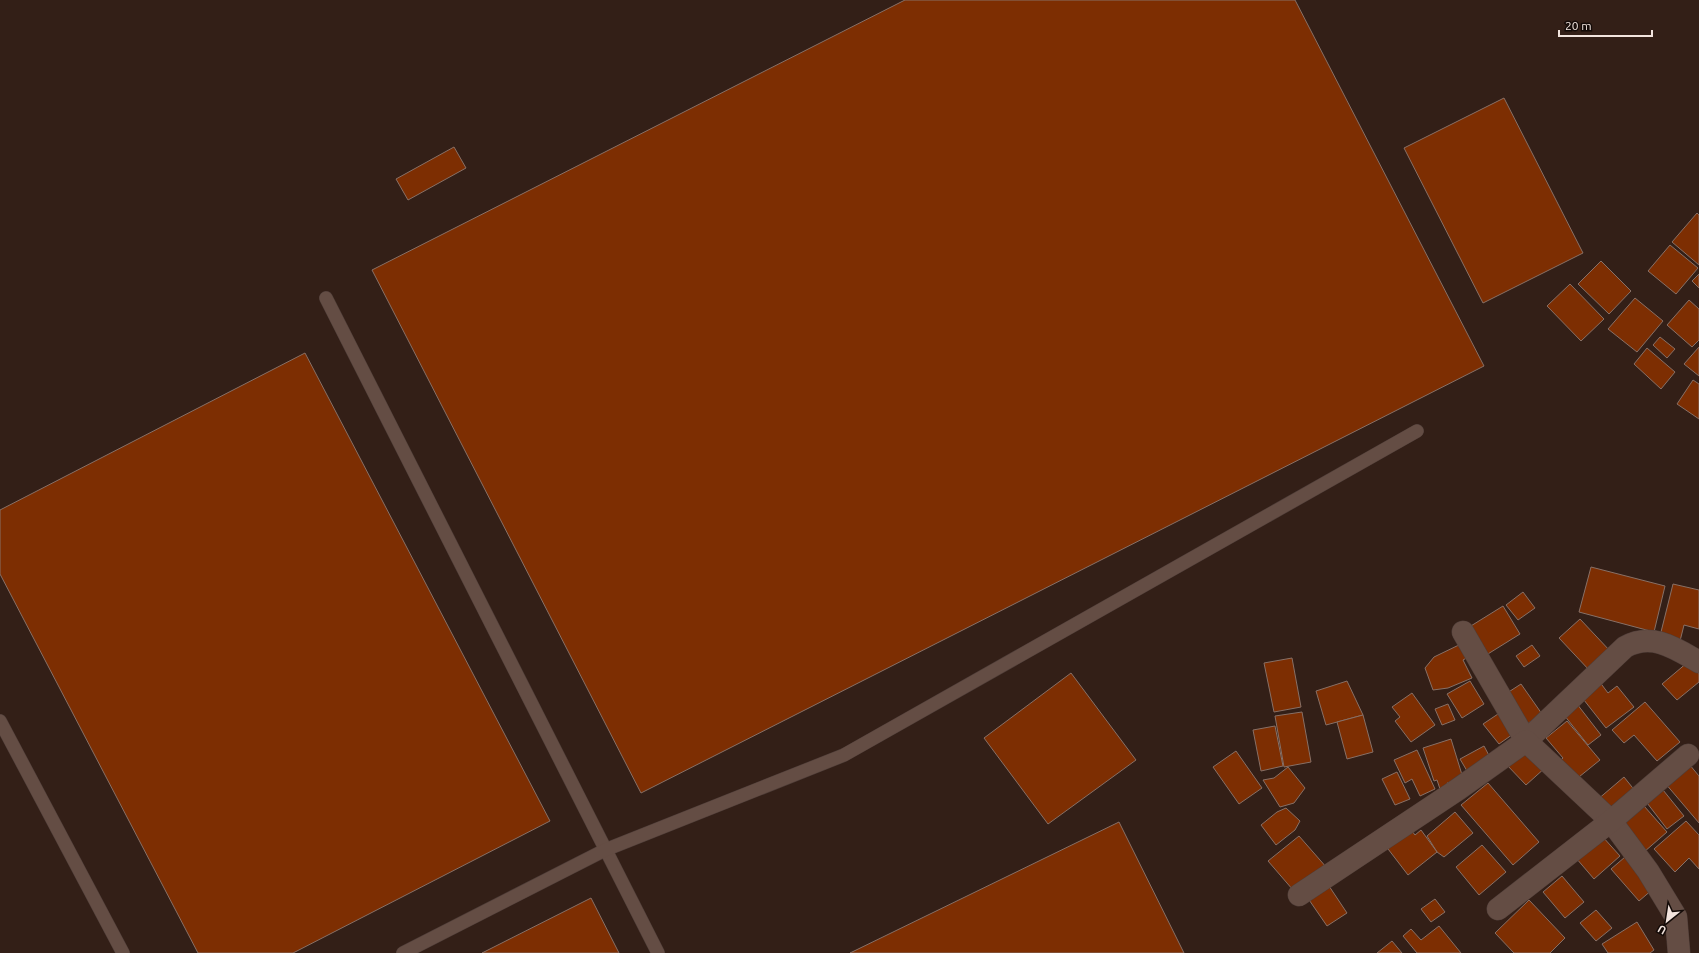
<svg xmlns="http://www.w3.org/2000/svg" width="1699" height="953" font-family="Ubuntu,sans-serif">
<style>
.building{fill:#7d2e02;stroke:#887066}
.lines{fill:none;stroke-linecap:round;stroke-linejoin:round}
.lane-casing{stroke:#4e3d38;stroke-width:14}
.street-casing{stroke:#4e3d38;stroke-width:23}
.lane{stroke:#644d44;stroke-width:13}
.street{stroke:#644d44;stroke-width:22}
</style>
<rect width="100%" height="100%" fill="#331f17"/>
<g class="building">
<path d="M905 0H1295L1484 366 641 793 372 270Z"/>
<path d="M1504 98 1583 253 1483 303 1404 148Z"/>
<path d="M454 147 466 168 408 200 396 179Z"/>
<path d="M1697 213 1699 215V265L1672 242Z"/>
<path d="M1670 245 1698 268 1676 294 1648 271Z"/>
<path d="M1601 261 1631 291 1609 314 1578 284Z"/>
<path d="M1699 274V288L1692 281Z"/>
<path d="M1570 284 1604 319 1581 341 1547 306Z"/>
<path d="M1635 298 1663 321 1637 352 1608 329Z"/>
<path d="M1689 300 1699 309V340L1692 347 1667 325Z"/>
<path d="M1660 337 1675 349 1667 358 1653 345Z"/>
<path d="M1699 347V376L1684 364Z"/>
<path d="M1647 348 1675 372 1661 389 1634 364Z"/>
<path d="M305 353 550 821 293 953H198L0 574V510Z"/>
<path d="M1693 380 1699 384V419L1677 404Z"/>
<path d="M1591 567 1665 586 1654 632 1579 612Z"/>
<path d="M1673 584 1699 590V629L1684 625 1680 641 1660 636Z"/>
<path d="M1523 592 1535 608 1518 620 1506 605Z"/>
<path d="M1503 606 1520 634 1483 657 1466 629Z"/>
<path d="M1580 619 1611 652 1590 671 1559 638Z"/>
<path d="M1463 643 1470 656 1463 660 1472 678 1448 688 1433 690 1425 668 1434 657Z"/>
<path d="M1532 645 1540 656 1524 667 1516 656Z"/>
<path d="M1292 658 1301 707 1274 712 1264 663Z"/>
<path d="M1688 662 1699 674V682L1677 700 1662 684Z"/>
<path d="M1071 673 1136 760 1048 824 984 738Z"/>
<path d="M1347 681 1363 715 1326 725 1316 691Z"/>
<path d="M1470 681 1484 704 1462 718 1447 694Z"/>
<path d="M1599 681 1608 693 1617 686 1634 707 1606 728 1580 695Z"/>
<path d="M1521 684 1542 714 1524 726 1504 695Z"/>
<path d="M1412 693 1435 725 1411 742 1395 721 1400 717 1392 707Z"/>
<path d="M1645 702 1680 742 1657 761 1634 735 1624 743 1612 730Z"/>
<path d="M1448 704 1455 720 1442 725 1435 709Z"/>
<path d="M1577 704 1601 735 1588 745 1564 715Z"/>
<path d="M1302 712 1311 762 1284 767 1275 716Z"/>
<path d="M1501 712 1516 732 1499 744 1483 724Z"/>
<path d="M1363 715 1373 752 1347 759 1337 722Z"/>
<path d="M1567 721 1600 760 1574 781 1557 763 1563 758 1546 738Z"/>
<path d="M1275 726 1283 766 1261 771 1253 730Z"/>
<path d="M1451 739 1463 778 1447 783 1450 792 1442 795 1437 780 1434 781 1423 748Z"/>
<path d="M1484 746 1493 763 1470 776 1460 759Z"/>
<path d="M1525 746 1546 767 1526 785 1506 764Z"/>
<path d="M1417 750 1435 789 1420 796 1412 779 1405 783 1394 760Z"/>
<path d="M1236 751 1262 788 1239 804 1213 767Z"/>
<path d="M1689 764 1699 776V823L1665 783Z"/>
<path d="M1288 767 1305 788 1294 803 1280 807 1263 780 1274 778Z"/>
<path d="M1397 772 1410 799 1395 805 1382 779Z"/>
<path d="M1624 777 1636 792 1611 815 1597 800Z"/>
<path d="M1488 783 1539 842 1513 865 1461 805Z"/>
<path d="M1659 785 1684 816 1667 829 1644 799Z"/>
<path d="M1644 806 1667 832 1644 852 1622 826Z"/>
<path d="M1286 808 1300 821 1295 830 1276 845 1261 825 1277 812Z"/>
<path d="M1455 812 1473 833 1444 857 1437 852 1427 836Z"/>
<path d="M1686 821 1699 835V869L1689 858 1675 872 1654 849Z"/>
<path d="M1119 822 1184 953H850Z"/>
<path d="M1409 827 1415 835 1421 830 1437 852 1408 875 1385 845Z"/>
<path d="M1299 836 1327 868 1293 890 1268 861Z"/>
<path d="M1602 836 1620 856 1594 879 1576 858Z"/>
<path d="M1482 845 1506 872 1479 895 1456 867Z"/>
<path d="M1625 857 1653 889 1639 901 1611 869Z"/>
<path d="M1562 876 1584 902 1565 918 1543 892Z"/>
<path d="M1325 880 1347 913 1327 926 1305 894Z"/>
<path d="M591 898 619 953H482Z"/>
<path d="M1435 899 1445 912 1431 922 1421 909Z"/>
<path d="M1529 900 1565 938 1550 953H1514L1495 933Z"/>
<path d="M1596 910 1612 928 1596 941 1580 923Z"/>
<path d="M1637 922 1654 950 1650 953H1608L1602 944Z"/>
<path d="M1439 926 1461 953H1417L1403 936 1411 929 1421 940Z"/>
<path d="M1392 941 1402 953H1377Z"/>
</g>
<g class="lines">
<g class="lane-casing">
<g id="lane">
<path d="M326 298 658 953"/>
<path d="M0 721 123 953"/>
<path d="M403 953 605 850 844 755 1417 431"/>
</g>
</g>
<g class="street-casing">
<g id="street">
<path d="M1463 632 1526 741 1625 647C1652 632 1675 648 1699 662"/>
<path d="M1299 895 1457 790 1526 741 1611 821 1648 871 1676 917 1679 953"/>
<path d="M1498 909 1611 821 1688 755"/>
</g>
</g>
<use href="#lane" class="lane"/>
<use href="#street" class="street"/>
</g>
<g transform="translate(1667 921) rotate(210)" stroke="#140b08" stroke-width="3" paint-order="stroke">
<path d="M0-3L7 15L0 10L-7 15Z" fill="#f2e4de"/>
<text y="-6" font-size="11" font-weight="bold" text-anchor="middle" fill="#f2e4de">U</text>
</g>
<path d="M1559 30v6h93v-6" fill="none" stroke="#f2e4de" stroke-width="2"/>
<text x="1565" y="30" font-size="12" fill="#f2e4de" stroke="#140b08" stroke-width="3" paint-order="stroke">20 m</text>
</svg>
